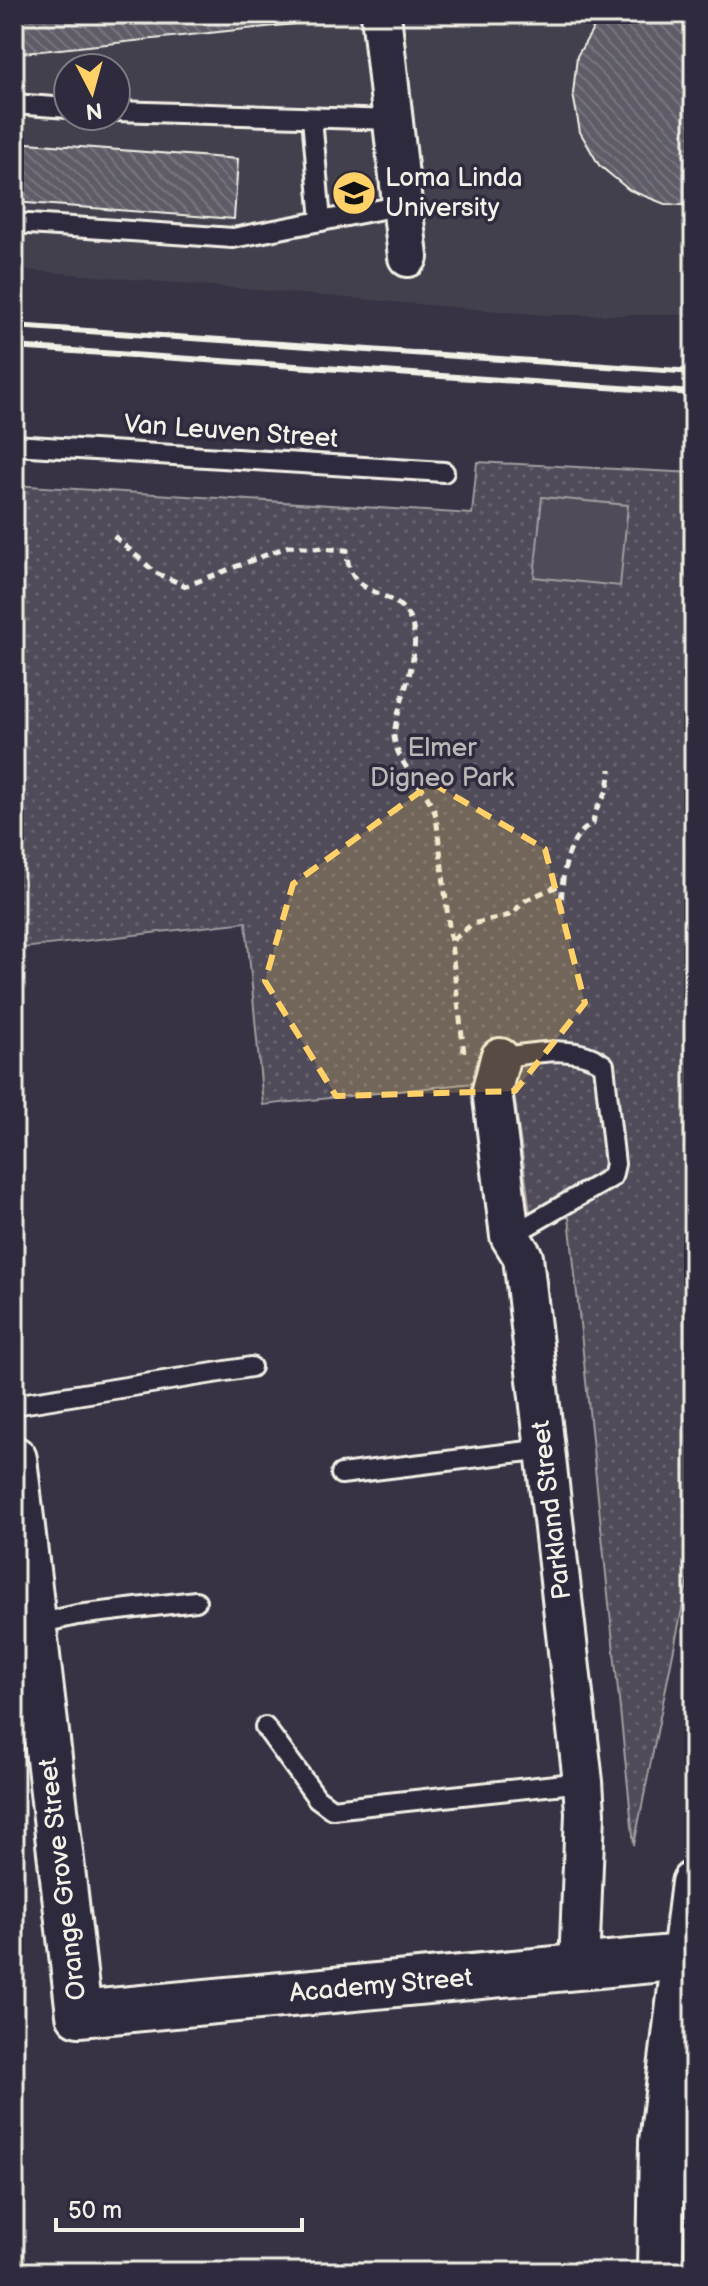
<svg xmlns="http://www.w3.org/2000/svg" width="708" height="2286" font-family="'Balsamiq Sans',sans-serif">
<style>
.built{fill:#433f4e;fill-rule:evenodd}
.park{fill:url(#park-dots);stroke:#a29ea0;stroke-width:2}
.pitch{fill:#504b59;stroke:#a29ea0;stroke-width:2}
.building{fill:url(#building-back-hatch);stroke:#f4f1e8;stroke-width:2}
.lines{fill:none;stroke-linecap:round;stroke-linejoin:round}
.lane-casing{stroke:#f4f1e8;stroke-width:24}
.street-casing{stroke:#f4f1e8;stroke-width:44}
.secondary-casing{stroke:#f4f1e8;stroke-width:50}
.path{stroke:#f4f1e8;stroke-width:5;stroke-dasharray:8 6;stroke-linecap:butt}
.lane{stroke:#2f2a3d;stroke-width:18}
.street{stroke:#2f2a3d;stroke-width:38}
.secondary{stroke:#2f2a3d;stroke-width:44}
.rail{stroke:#f4f1e8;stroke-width:6}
.marked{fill:#ffd166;fill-opacity:0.2;stroke:#ffd166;stroke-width:6;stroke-dasharray:16 10;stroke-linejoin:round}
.labels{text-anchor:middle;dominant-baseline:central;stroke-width:7;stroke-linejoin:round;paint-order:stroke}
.poi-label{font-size:26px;fill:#f4f1e8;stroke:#2f2a3d;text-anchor:start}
.street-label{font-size:26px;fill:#f4f1e8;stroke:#2f2a3d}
.park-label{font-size:26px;fill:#bbb7b6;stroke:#2f2a3d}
</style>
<defs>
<pattern id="park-dots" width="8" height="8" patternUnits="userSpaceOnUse" patternTransform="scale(2)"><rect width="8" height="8" fill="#504b59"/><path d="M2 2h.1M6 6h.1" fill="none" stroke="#6a6571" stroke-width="1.8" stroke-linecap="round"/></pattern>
<pattern id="building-back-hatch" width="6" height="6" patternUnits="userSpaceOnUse" patternTransform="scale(2)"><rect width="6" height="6" fill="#5f5c67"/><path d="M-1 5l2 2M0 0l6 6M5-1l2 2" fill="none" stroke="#77747d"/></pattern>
</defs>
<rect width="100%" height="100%" fill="#373244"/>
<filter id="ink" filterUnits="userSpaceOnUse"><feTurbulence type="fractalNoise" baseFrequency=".0125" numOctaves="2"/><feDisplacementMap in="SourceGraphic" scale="16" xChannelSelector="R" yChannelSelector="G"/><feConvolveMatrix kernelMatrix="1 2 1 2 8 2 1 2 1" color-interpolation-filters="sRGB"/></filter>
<g filter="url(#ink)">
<path class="built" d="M14 14H694V315H543L14 269ZM68 68H116V116H68Z"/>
<path class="park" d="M477 462 694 473V1550L634 1845 569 1217 531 1219 512 1079 263 1105 246 922 14 949V485L472 514Z"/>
<path class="pitch" d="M542 497 628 505 620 586 534 577Z"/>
<g class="building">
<path d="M14 14H292L293 24 14 54Z"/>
<path d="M602 14H694V206L665 204 629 190 599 165 580 132 573 94 577 56Z"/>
<path d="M14 142 238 159 234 219 14 202Z"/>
</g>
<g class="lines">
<g class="lane-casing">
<g id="lane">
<path d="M14 104 68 108"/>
<path d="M116 111 393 120"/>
<path d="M312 118 321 221 403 205"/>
<path d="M14 223 233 238 321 221"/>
<path d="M14 445 444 472"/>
<path d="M500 1058C534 1053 577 1043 604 1065L615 1164 612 1177 510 1236"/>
<path d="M14 1405 251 1367"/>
<path d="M341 1474 545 1449"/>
<path d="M33 1625 77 1615 196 1601"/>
<path d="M265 1727 317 1798 332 1809 583 1782"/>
</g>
</g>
<g class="street-casing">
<g id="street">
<path d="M381 14 408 257"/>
<path d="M500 1058 492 1090 510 1236 523 1257 583 1782 585 1813 579 1968"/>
</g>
</g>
<g class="secondary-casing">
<g id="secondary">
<path d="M14 1459 79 2014 683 1957"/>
<path d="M660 2272 662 2142 694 1883"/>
</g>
</g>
<g class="path">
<path d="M114 536 156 573 186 586 289 546 347 550C347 606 401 581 413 628 421 658 396 705 394 737 398 768 427 786 436 816L464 1053"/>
<path d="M562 912C560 885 565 836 593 824 595 799 610 802 610 769"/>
<path d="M453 940 472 924 510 915 526 900 562 884"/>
</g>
<use href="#lane" class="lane"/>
<use href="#street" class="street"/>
<use href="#secondary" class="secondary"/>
<g class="rail">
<path d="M14 326 694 372"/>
<path d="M14 347 694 393"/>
</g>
</g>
</g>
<path class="marked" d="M432 783 545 849 585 1003 515 1091 336 1096 265 981 293 884Z"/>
<defs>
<g id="university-disc" transform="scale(2.3)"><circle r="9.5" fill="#ffd166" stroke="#2f2a3d"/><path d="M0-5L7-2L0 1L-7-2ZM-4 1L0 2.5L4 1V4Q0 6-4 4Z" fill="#111"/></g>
</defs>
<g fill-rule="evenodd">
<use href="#university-disc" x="354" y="193"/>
</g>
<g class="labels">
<g class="poi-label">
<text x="385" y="178">Loma Linda<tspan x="385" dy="30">University</tspan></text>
</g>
<g class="street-label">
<text transform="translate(231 432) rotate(4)">Van Leuven Street</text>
<text transform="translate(552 1510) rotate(-97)">Parkland Street</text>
<text transform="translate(63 1879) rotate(-97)">Orange Grove Street</text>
<text transform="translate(381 1986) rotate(-5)">Academy Street</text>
</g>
<g class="park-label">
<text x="442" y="748">Elmer<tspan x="442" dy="30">Digneo Park</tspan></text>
</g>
</g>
<rect width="708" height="2286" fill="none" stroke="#2f2a3d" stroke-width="48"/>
<rect x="24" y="24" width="660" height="2238" fill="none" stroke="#f4f1e8" stroke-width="3" filter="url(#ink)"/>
<g transform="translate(92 92) rotate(174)"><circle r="38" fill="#2f2a3d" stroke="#7e7a81" stroke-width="2"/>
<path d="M0-6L14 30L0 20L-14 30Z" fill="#ffd166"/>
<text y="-12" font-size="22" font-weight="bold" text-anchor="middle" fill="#f4f1e8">N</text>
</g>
<path d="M56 2218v12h246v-12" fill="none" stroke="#f4f1e8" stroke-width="4"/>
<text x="68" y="2218" font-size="24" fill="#f4f1e8" stroke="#2f2a3d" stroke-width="6" paint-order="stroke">50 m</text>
</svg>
